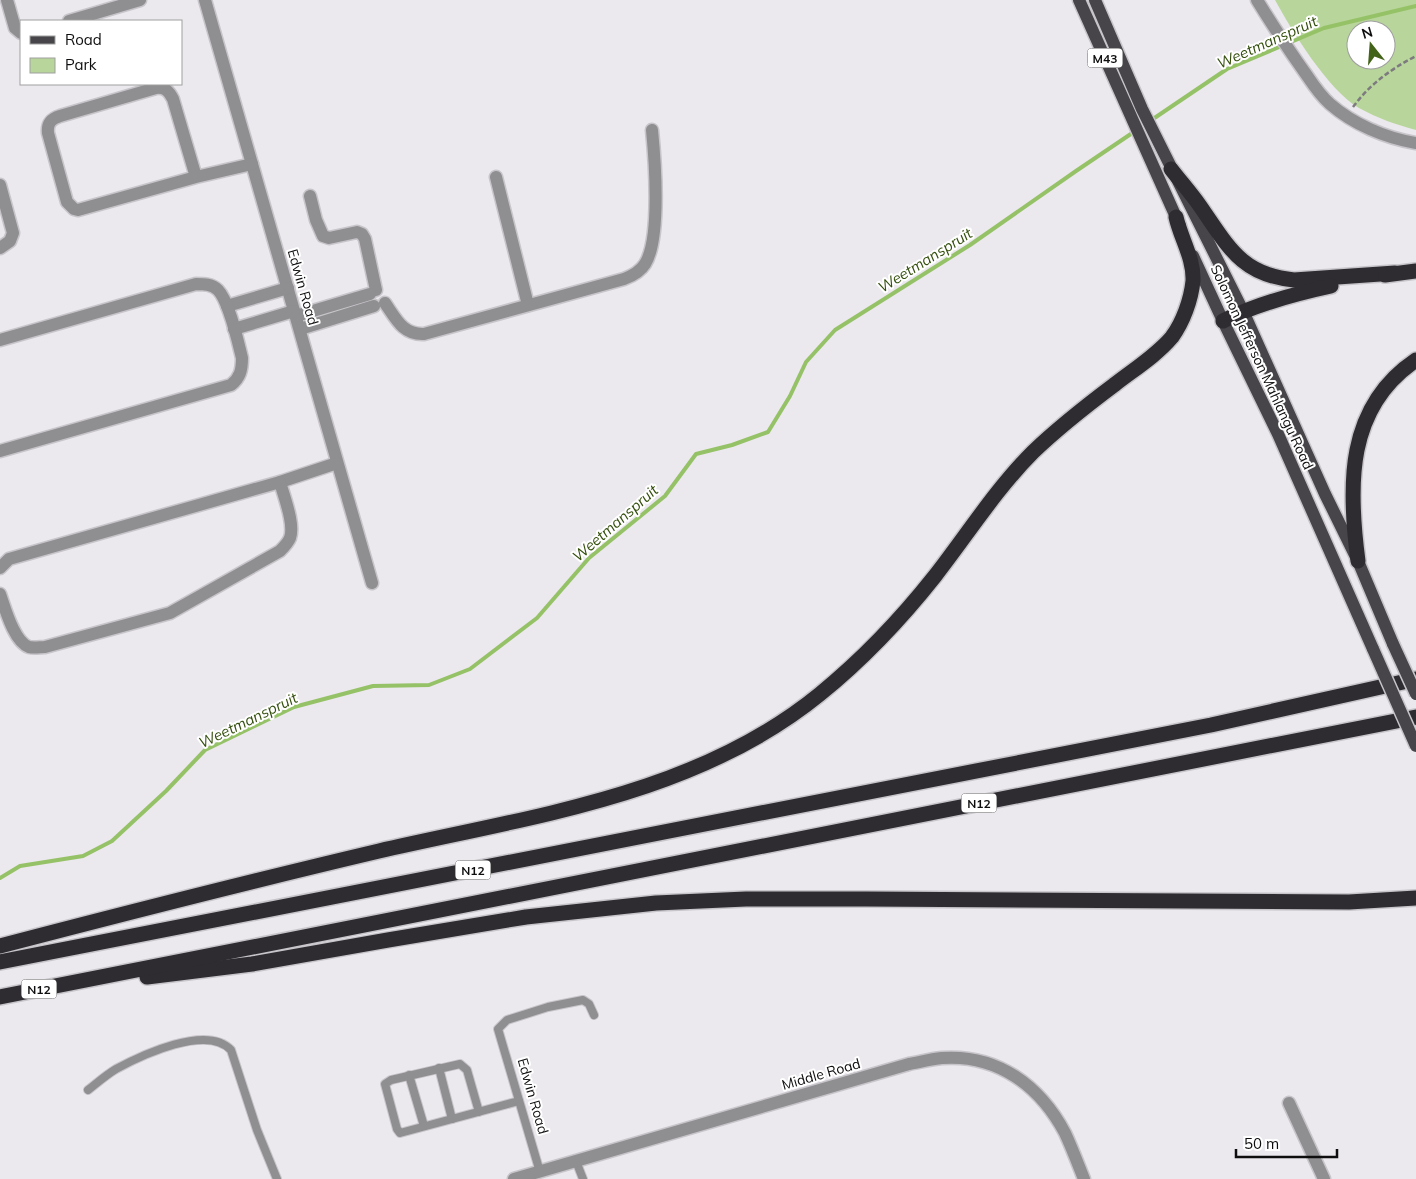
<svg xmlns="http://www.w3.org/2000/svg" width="1416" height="1179" font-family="Mulish,sans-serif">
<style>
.green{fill:#b8d69b;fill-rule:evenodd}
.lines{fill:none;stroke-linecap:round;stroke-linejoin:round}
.stream{stroke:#96c267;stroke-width:4}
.service-casing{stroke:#c8c5ca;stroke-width:10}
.minor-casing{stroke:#c8c5ca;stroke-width:15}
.primary-casing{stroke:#c8c5ca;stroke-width:15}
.motorway-casing{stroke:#c8c5ca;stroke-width:18}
.path{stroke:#7d7b7f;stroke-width:2.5;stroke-dasharray:5 2.5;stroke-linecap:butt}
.service{stroke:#8f8e90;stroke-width:8}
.minor{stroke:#8f8e90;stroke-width:12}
.primary{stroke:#474549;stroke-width:12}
.motorway{stroke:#2f2c31;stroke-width:15}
.primary-bridge-casing{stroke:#c8c5ca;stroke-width:15;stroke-linecap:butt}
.primary-bridge{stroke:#474549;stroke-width:12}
.labels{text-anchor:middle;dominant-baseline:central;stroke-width:4;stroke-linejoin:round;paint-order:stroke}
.shield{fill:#fff;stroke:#575657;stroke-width:1}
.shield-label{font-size:12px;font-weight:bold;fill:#0f0e0f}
.street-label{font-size:14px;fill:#0f0e0f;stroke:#fff}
.water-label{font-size:15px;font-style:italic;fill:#344f0d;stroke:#fff}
</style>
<rect width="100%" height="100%" fill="#ebe8ee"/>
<path class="green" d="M1275 0H1416V130C1397 125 1377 118 1359 108 1328 90 1292 31 1275 0ZM1356 30H1386V60H1356Z"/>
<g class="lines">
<path class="stream" d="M0 878 20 866 83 856 112 841 166 791 205 750 294 707 373 686 429 685 470 669 537 618 589 558 665 496 696 454 732 445 768 432 790 396 806 362 835 330 970 245 1076 171 1227 69 1324 28 1416 6"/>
<g class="service-casing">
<g id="service">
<path d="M439 1068 452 1119"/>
<path d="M409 1075 424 1126"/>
<path d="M88 1090C97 1083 106 1075 116 1069 142 1055 207 1024 231 1050L257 1130 277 1179"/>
<path d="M479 1112 467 1070 460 1064 391 1080 385 1084 397 1129 400 1133 519 1101"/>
<path d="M576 1161 583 1179"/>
<path d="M540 1172 498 1029 507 1020 548 1007 583 1000 589 1004 594 1015"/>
</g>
</g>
<g class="minor-casing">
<g id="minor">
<path d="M7 0 15 28 21 33"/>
<path d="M205 0 372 583"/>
<path d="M1257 0C1273 26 1290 52 1308 77 1314 86 1321 96 1330 104 1353 124 1385 138 1416 143"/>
<path d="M69 21 140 0"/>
<path d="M196 177 173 99C169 91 165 87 156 88L60 116C51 119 47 123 48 133L67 202 74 209 78 210 196 177 252 164"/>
<path d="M496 177 528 305"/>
<path d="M0 185 13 233 10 241 0 248"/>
<path d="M310 196 316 220 323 236 329 238 357 232 362 234 365 239 376 290"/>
<path d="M385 303C396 319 403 335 424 334L624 279C632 276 640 272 645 264 661 239 655 160 652 130"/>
<path d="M227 306 288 288"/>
<path d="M296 316 370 294"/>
<path d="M234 329 294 311"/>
<path d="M300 329 374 306"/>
<path d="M0 340 196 284C204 284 212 284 218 290 229 301 238 342 242 358 242 370 240 378 231 385L0 451"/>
<path d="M0 568 9 559 280 482 337 463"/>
<path d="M0 594C5 608 14 642 29 647 34 648 40 647 45 647L170 613 280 551C284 547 288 543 290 538 295 524 284 497 280 482"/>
<path d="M1289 1103 1324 1179"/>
<path d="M514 1179 909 1064C920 1062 931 1059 942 1058 998 1054 1040 1086 1065 1133 1072 1148 1078 1164 1084 1179"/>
</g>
</g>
<g class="primary-casing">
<g id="primary">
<path d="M1079 0 1180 226"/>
<path d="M1095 0 1142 109 1243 311 1325 494 1358 561 1393 644"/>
<path d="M1193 256 1223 321 1278 434 1373 649"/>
</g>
</g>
<g class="motorway-casing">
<g id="motorway">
<path d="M1171 169C1181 182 1191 193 1200 206 1228 246 1241 275 1294 280L1395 273"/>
<path d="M1385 275 1416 271"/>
<path d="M1223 321C1256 304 1294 294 1331 286"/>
<path d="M1358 561C1348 486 1346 407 1416 360"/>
<path d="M0 946C126 913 252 881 379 851 530 816 695 796 820 694 863 659 901 619 935 576 967 535 996 489 1033 452 1058 428 1086 406 1114 385 1133 370 1156 356 1172 337 1183 322 1191 300 1193 281 1194 258 1181 239 1176 217"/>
<path d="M0 962 1211 725 1416 679"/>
<path d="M147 977 252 964 388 940 526 917 656 903 746 899H866L1349 902 1416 898"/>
<path d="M0 997 1416 717"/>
</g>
</g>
<path class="path" d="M1353 107C1370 84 1391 69 1416 56"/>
<use href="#service" class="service"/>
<use href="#minor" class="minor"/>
<use href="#primary" class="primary"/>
<use href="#motorway" class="motorway"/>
<g class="primary-bridge-casing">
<g id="primary-bridge">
<path d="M1393 644 1416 694"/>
<path d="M1373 649 1416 746"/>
</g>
</g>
<use href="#primary-bridge" class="primary-bridge"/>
</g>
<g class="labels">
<g class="shield">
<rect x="1087.5" y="48.5" width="35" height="19" rx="4"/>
<rect x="961.5" y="793.5" width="35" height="19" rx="4"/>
<rect x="455.5" y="860.5" width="35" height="19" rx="4"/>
<rect x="21.5" y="979.5" width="35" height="19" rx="4"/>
</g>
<g class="shield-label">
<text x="1105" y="58">M43</text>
<text x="979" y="803">N12</text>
<text x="473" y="870">N12</text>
<text x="39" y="989">N12</text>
</g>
<g class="street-label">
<text transform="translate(303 287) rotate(74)">Edwin Road</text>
<text transform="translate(1262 367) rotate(65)">Solomon Jefferson Mahlangu Road</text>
<text transform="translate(821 1074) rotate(-16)">Middle Road</text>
<text transform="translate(533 1096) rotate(74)">Edwin Road</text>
</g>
<g class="water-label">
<text transform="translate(1267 42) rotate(-24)">Weetmanspruit</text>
<text transform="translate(925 260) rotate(-32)">Weetmanspruit</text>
<text transform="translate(615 523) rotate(-41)">Weetmanspruit</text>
<text transform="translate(248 720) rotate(-26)">Weetmanspruit</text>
</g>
</g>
<rect x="20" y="20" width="162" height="65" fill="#ffffff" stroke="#9f9f9f"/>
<rect x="30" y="36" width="25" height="8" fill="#474549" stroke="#9f9f9f"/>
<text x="65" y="45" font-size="15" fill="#0f0e0f">Road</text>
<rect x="30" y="58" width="25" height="15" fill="#b8d69b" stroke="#9f9f9f"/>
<text x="65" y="70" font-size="15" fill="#0f0e0f">Park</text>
<g transform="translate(1371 45) rotate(343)"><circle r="24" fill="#ffffff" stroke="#9f9f9f"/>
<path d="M0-4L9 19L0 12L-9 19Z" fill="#436319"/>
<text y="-8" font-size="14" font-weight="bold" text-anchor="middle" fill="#0f0e0f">N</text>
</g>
<path d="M1236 1149v8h101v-8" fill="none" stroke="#0f0e0f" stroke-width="2.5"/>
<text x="1244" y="1149" font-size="15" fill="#0f0e0f" stroke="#ffffff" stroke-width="4" paint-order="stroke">50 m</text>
</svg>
